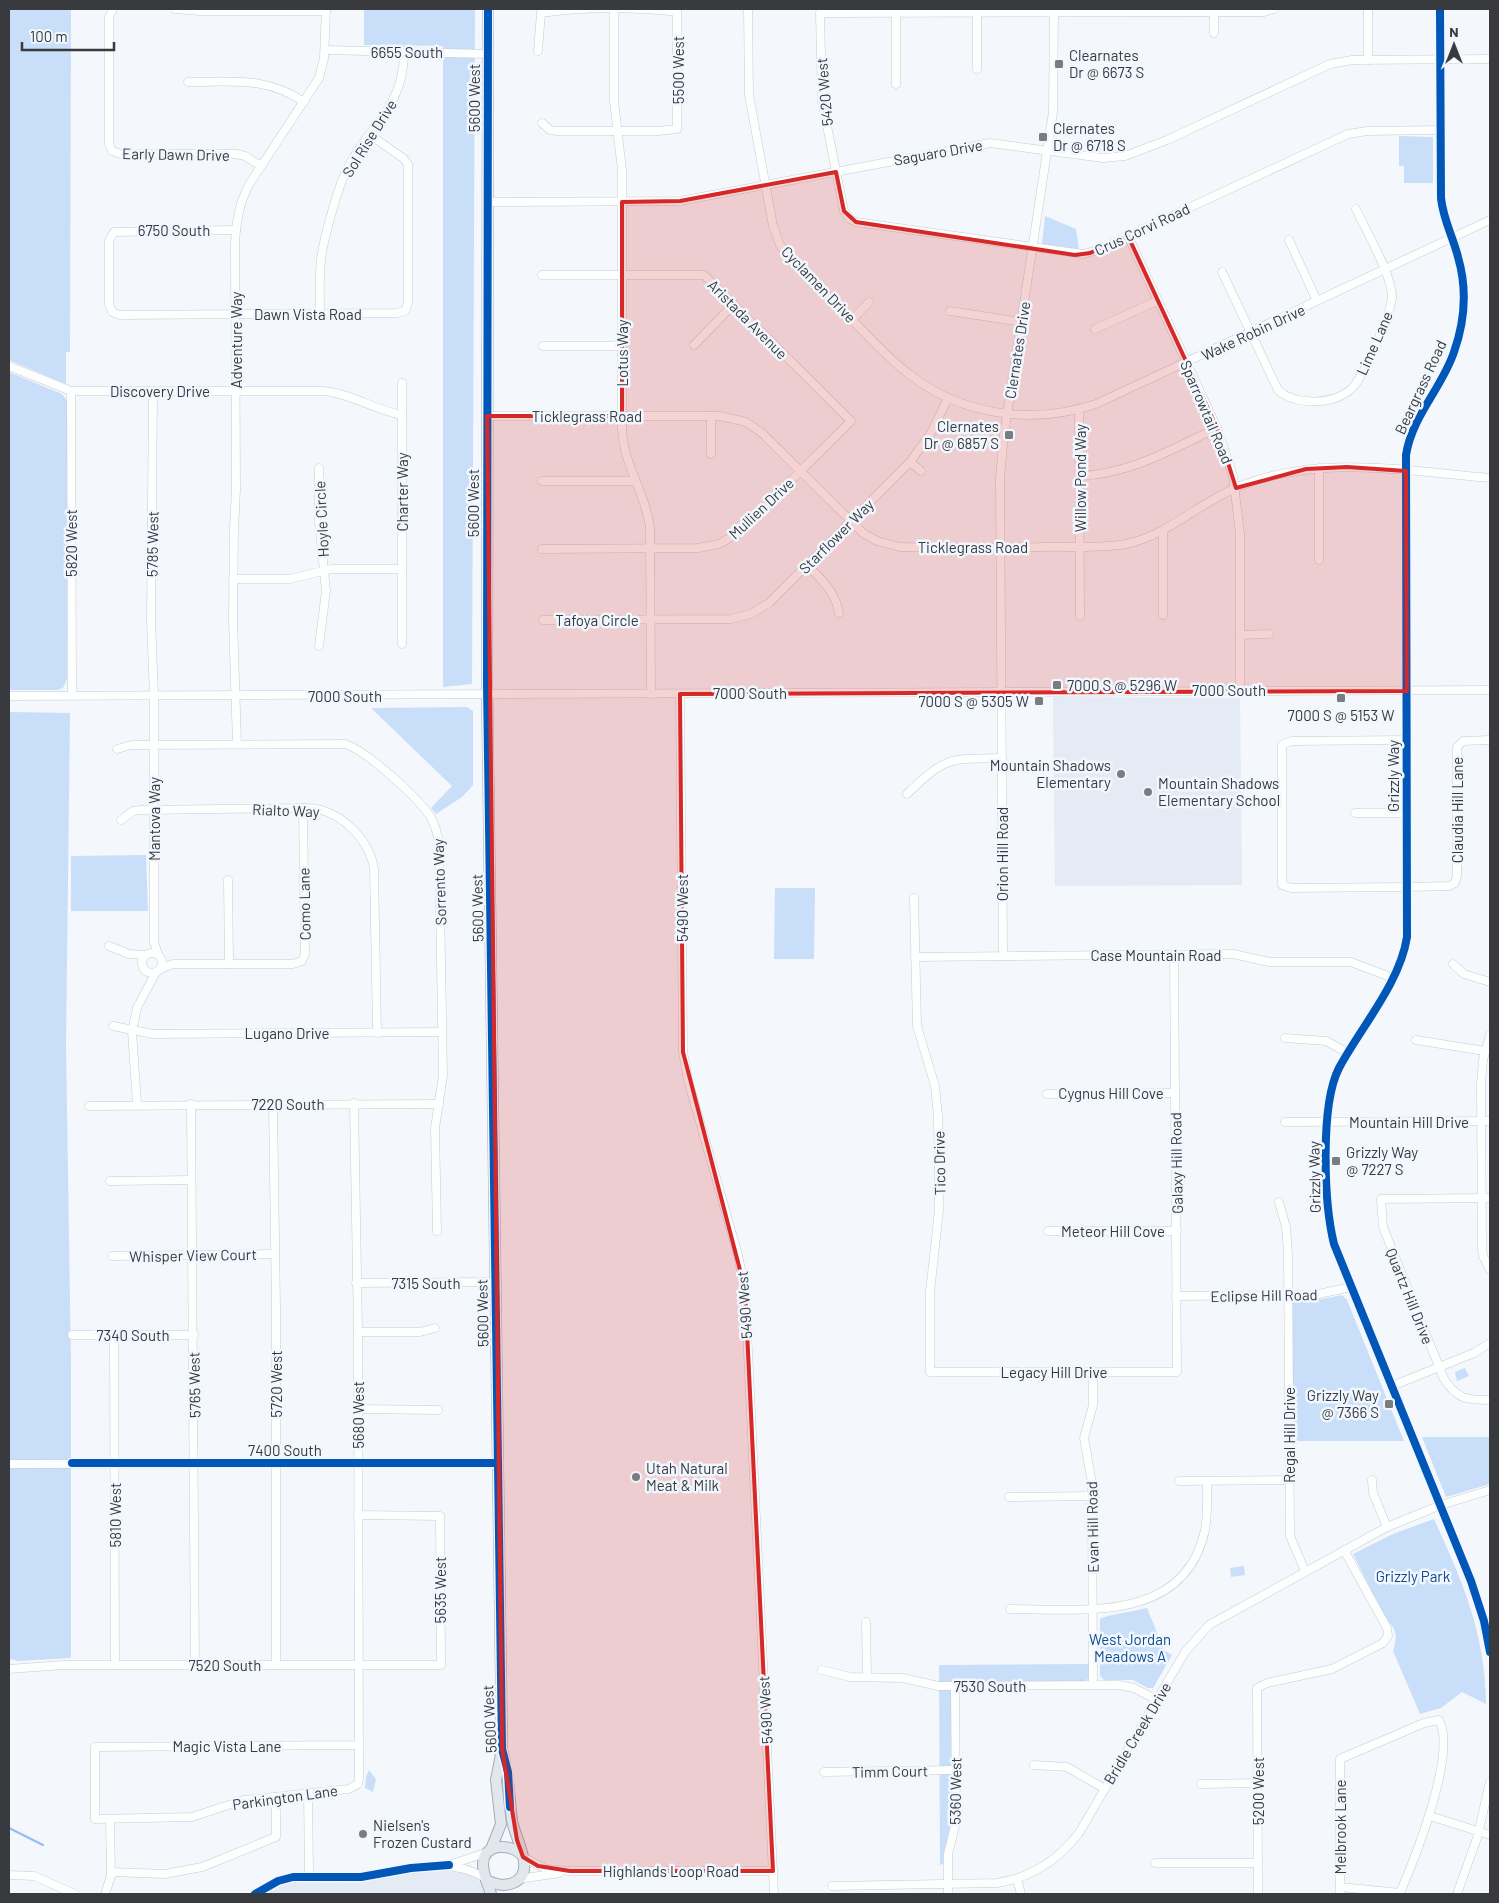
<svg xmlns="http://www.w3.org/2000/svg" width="1499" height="1903" font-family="Barlow,sans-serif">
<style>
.built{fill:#e4ebf4}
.green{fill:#c9def9}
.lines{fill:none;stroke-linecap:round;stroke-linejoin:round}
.stream{stroke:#94bbee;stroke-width:2}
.minor-casing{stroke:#c9ccce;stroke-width:9}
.major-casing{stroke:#a5adb8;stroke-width:12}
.minor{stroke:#fdfefe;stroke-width:8}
.major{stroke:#e2e7ed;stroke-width:10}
.cycleway-casing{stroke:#f1f7fe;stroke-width:11}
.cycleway{stroke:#0057b8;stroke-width:8}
.marked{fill:#d62828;fill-opacity:0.2;stroke:#d62828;stroke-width:4;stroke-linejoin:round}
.poi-dot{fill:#7a7c80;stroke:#f1f7fe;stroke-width:2}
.labels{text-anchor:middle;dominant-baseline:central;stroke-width:5;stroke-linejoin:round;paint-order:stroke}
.street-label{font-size:15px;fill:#383a3e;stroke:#f1f7fe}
.poi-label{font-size:15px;fill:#383a3e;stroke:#f1f7fe;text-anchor:start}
.park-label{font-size:15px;fill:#134989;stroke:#f1f7fe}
</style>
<rect width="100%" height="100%" fill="#f4f7fb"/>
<g class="built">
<path d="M1053 697 1240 698 1242 885 1055 886Z"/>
<path d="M462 1870 477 1878 487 1894H265L276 1887 294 1882 354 1883 419 1872Z"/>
</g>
<g class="green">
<path d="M9 9H71L70 352H66V384L9 360Z"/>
<path d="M364 9H475L472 684 443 687V46L364 45Z"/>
<path d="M1399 136 1433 137V183H1404V166H1399Z"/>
<path d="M1045 216 1076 229 1079 249 1042 244Z"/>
<path d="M9 372 62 394 68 402 67 679 63 688 57 690H9Z"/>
<path d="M467 707 473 711V785L462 797 436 814 431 808 452 786 371 708Z"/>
<path d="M9 712 70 713 66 1045 71 1366V1658L18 1661 12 1659 9 1661Z"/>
<path d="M146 855 148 911H71V856Z"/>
<path d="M775 888H815L814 959H774Z"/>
<path d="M1342 1295 1347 1300 1404 1441H1293V1303L1298 1300 1323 1299Z"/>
<path d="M1465 1368 1469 1376 1457 1381 1455 1372Z"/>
<path d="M1422 1437H1490V1484L1446 1497Z"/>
<path d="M1434 1519C1463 1583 1485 1632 1486 1704L1462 1692 1441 1708 1420 1714 1393 1651C1397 1638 1398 1629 1386 1620L1353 1554 1393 1534Z"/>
<path d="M1244 1566 1245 1575 1231 1577 1230 1568Z"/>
<path d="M1147 1608 1164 1650 1172 1655 1153 1688H1148L1133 1680H1104L1100 1676V1619C1106 1615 1136 1611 1147 1608Z"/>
<path d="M1089 1664V1678L1084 1682H967L953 1693 951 1704 952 1829 944 1850 943 1864 940 1865 939 1665Z"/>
<path d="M369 1770 376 1779 373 1792 365 1788 366 1777Z"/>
</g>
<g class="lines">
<path class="stream" d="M9 1828 43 1845"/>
<g class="minor-casing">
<g id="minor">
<path d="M113 9 109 17V143L112 151 121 154H236L245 156 261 166"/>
<path d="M175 9 200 11H326"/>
<path d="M614 9V101L622 170V430C624 466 646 494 650 528L651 694"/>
<path d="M748 9 749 95 773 226 780 245C797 269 823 290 843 311 865 332 885 356 909 374 962 416 1033 425 1096 404L1490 220"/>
<path d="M1274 9 1264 12 820 13 822 101 844 211 850 219 856 222 1083 254 1098 250 1348 134 1367 131 1441 130"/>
<path d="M1368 9V60"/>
<path d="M1440 9 1441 198C1443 219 1453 237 1458 257 1467 288 1465 321 1454 352 1442 388 1412 416 1406 455L1407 937C1400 983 1361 1027 1339 1068 1320 1105 1324 1203 1334 1244L1471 1581 1484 1621 1490 1652"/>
<path d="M896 12V84"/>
<path d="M1214 12V33"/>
<path d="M325 50 488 54"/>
<path d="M538 51 541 13C581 7 637 7 677 12V129L658 131H557L550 130 542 123"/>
<path d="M977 69V12"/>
<path d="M188 82C232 82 266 76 304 102"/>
<path d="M488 202 680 201 990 143 1103 158 1125 156 1167 140 1330 64 1352 60 1490 59"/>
<path d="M236 230 114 232 109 241V304L112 312 120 315 397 313 405 311 408 303V164L403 158 370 135"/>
<path d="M1128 236 1217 428 1233 476 1240 534V690"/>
<path d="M1289 240 1317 301"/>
<path d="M1222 272 1278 390C1296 406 1335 405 1352 388 1364 377 1391 313 1392 297 1392 275 1366 231 1356 209"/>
<path d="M542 275H704L851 421 738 533 719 544 698 548 542 549"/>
<path d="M950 311 1021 322"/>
<path d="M320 314C320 296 319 278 321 260 323 240 338 187 347 169 370 123 404 109 404 51"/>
<path d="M852 320 869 302"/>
<path d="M1095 329 1157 301"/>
<path d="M694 345 734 304"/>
<path d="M543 346H622"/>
<path d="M9 366 71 391H324C352 394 375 410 402 415"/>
<path d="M71 391 72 695"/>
<path d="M153 391 151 621 154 696V942L158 954"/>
<path d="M1079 409 1080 616"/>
<path d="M487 416H720L746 422 762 433 863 533 877 541 900 547C946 549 993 547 1040 547 1068 546 1098 549 1126 544 1169 535 1200 502 1240 486 1321 454 1407 471 1490 478"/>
<path d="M711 454V416"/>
<path d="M910 462 921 471"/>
<path d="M319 468V521L326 591 319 646"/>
<path d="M1319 468V560"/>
<path d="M1080 476C1130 474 1172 449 1217 428"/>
<path d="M542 481H635"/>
<path d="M1163 531V615"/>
<path d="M807 565C822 580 835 591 839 613"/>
<path d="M233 579H290L331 569H402"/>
<path d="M543 620 731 619 751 614 769 603 910 462 931 433 948 398"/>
<path d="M1240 635 1269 634"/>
<path d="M402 644V383"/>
<path d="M680 694 683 1052 688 1080 738 1255 745 1289 774 1894"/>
<path d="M9 696 1490 690"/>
<path d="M1407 740 1291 741 1282 745V885L1291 888 1407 887 1449 886 1455 883 1457 876V747L1463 741 1490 740"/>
<path d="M237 744 233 619 234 529 236 489 235 245C236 222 239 203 250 183L319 78 324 58 326 9"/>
<path d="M117 749 131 745 345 744C366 750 417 797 430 816 435 825 438 834 439 845L443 1075 435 1128 437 1231"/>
<path d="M907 794C946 756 949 759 1002 758"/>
<path d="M1355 813H1407"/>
<path d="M121 820 133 811 141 810 307 808C339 809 368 837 374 868L377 1033"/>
<path d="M228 880 229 964"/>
<path d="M914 898 917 1026 935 1086 938 1116 939 1210 930 1292V1372H1177L1174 955"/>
<path d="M109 946 129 954 146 955"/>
<circle cx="152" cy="963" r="10"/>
<path d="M1003 955 1000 477 1004 435 1053 112 1054 9"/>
<path d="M915 957 1233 954 1269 962H1351L1393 978"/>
<path d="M1453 964 1464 974 1490 982"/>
<path d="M160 969 173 964H293L302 961 305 954 303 808"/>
<path d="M113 1026 153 1034 442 1032"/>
<path d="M1490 1035 1483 1060 1481 1084 1482 1248 1483 1256 1490 1270"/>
<path d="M1285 1038 1326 1041 1348 1053"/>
<path d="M1416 1040 1485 1051"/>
<path d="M1047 1094 1175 1093"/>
<path d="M354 1103 358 1332 359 1778 358 1784 349 1789 244 1800 192 1817 95 1819V1747L359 1745"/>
<path d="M137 1104 132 1031 137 1008 156 972"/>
<path d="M191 1104 195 1665"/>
<path d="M273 1104 276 1308V1665"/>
<path d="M89 1106 439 1104"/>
<path d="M1285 1122 1490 1121"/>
<path d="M110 1181 191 1180"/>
<path d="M1490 1198 1381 1199 1383 1227 1444 1379C1458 1400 1467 1400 1490 1400"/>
<path d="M1279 1202 1286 1227 1288 1254 1290 1536 1305 1571"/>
<path d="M1048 1231H1177"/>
<path d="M112 1256 275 1254"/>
<path d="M356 1283 496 1282"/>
<path d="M1176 1296 1314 1295 1351 1287"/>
<path d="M358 1332H420L435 1328"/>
<path d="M114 1334 115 1665"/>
<path d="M72 1335H194"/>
<path d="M1392 1386 1474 1353 1490 1343"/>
<path d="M358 1409 438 1410"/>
<path d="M9 1464 498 1463"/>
<path d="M1372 1480 1373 1493 1387 1527"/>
<path d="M1179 1481 1290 1480"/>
<path d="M1009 1497 1092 1496"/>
<path d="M1010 1609C1082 1609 1185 1624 1205 1530 1208 1514 1207 1497 1207 1481"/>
<path d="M866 1622 867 1677"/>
<path d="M9 1669 64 1665H441L440 1516 358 1515"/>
<path d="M822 1670 850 1677 903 1678 938 1686 1120 1685 1134 1688 1157 1700"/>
<path d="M1093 1685 1092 1483 1084 1438 1093 1405V1371"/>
<path d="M1034 1765 1067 1767 1105 1789"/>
<path d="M824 1772 956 1770"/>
<path d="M1201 1784 1258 1783"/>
<path d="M308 1793 309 1876"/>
<path d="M1430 1816 1490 1835"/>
<path d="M523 1857 546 1869 570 1871H773"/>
<path d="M1155 1863H1258"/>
<path d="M449 1865 488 1852"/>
<path d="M111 1872 165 1874 202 1867 276 1837V1797"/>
<path d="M9 1875 34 1876 75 1894"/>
<path d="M519 1879 559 1873"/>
<path d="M1017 1879 1021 1894"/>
<path d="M832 1886 997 1883C1031 1878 1058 1860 1079 1833L1185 1652 1209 1625 1387 1527 1441 1505 1490 1490"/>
<path d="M105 1894 111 1876 110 1819"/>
<path d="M255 1894C295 1867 318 1881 362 1877 404 1874 446 1853 485 1878"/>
<path d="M948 1894V1854L956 1822 955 1686"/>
<path d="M1258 1894 1257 1688 1267 1683 1332 1669 1383 1643 1388 1636 1387 1628 1344 1550"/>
<path d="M1340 1894V1759L1424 1723 1439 1720C1457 1754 1415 1858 1400 1893L1340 1887"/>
<path d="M1457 1894 1477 1838 1490 1782"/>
</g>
</g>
<g class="major-casing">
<g id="major">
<path d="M488 9 487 683 502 1749 496 1780 501 1824 491 1849"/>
<path d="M486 1880C495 1884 503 1887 513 1883 538 1873 514 1837 512 1820 509 1796 509 1773 502 1750"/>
<path d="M491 1894C488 1885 483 1874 483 1864 483 1843 511 1843 522 1855"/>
</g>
</g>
<use href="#minor" class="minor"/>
<use href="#major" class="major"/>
<g class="cycleway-casing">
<g id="cycleway">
<path d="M488 9 487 683 502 1749 508 1772 510 1807"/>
<path d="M1440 9 1441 198C1443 219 1453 237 1458 257 1467 288 1465 321 1454 352 1442 388 1412 416 1406 455L1407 937C1400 983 1361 1027 1339 1068 1320 1105 1324 1203 1334 1244L1471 1581 1484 1621 1490 1652"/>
<path d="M72 1463H498"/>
<path d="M255 1894 278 1881 293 1877H361L411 1868 449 1865"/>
</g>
</g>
<use href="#cycleway" class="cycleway"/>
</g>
<path class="marked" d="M836 172 844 211 856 222 1075 255 1090 253 1128 236 1217 428 1236 488 1306 469 1347 467 1406 471 1407 691 680 694 683 1052 745 1289 773 1871H570L538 1866 523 1857 517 1840 502 1749 487 416H622V202L680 201Z"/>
<g class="poi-dot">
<rect x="1054" y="59" width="10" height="10" rx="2.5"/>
<rect x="1038" y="132" width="10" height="10" rx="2.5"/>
<rect x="1004" y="430" width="10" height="10" rx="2.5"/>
<rect x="1052" y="680" width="10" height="10" rx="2.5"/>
<rect x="1336" y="693" width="10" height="10" rx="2.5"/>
<rect x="1034" y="696" width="10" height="10" rx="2.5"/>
<circle cx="1121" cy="774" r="5"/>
<circle cx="1148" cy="792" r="5"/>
<rect x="1331" y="1156" width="10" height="10" rx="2.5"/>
<rect x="1384" y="1399" width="10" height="10" rx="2.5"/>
<circle cx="636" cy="1477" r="5"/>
<circle cx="363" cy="1834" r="5"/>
</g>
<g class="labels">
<g class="street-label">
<text x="407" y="52">6655 South</text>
<text transform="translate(678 70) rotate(-90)">5500 West</text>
<text transform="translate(824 92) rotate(-95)">5420 West</text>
<text transform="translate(474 98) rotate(-90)">5600 West</text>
<text transform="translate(369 138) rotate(-58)">Sol Rise Drive</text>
<text transform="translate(938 152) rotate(-10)">Saguaro Drive</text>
<text transform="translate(176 154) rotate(1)">Early Dawn Drive</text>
<text transform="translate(1142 229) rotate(-25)">Crus Corvi Road</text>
<text x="174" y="230">6750 South</text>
<text transform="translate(819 284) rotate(46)">Cyclamen Drive</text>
<text x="308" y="314">Dawn Vista Road</text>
<text transform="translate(748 319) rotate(45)">Aristada Avenue</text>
<text transform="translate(1253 332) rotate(-25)">Wake Robin Drive</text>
<text transform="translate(236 340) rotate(-90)">Adventure Way</text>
<text transform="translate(1374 343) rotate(-66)">Lime Lane</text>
<text transform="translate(1017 350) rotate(-81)">Clernates Drive</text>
<text transform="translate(622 353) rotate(-90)">Lotus Way</text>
<text transform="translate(1420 387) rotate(-65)">Beargrass Road</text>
<text x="160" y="391">Discovery Drive</text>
<text transform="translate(1207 412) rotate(67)">Sparrowtail Road</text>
<text x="587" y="416">Ticklegrass Road</text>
<text transform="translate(1080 478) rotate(-90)">Willow Pond Way</text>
<text transform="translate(402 492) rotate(-90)">Charter Way</text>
<text transform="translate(473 503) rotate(-90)">5600 West</text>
<text transform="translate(761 508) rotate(-43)">Mullien Drive</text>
<text transform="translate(321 519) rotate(-93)">Hoyle Circle</text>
<text transform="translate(836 536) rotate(-45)">Starflower Way</text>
<text transform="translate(71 543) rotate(-90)">5820 West</text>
<text transform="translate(152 544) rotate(-89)">5785 West</text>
<text x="973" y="547">Ticklegrass Road</text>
<text x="597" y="620">Tafoya Circle</text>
<text x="1229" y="690">7000 South</text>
<text x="750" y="693">7000 South</text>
<text x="345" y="696">7000 South</text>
<text transform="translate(1393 776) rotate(-90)">Grizzly Way</text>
<text transform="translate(286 810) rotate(2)">Rialto Way</text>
<text transform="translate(1457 810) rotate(-90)">Claudia Hill Lane</text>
<text transform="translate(154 819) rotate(-90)">Mantova Way</text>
<text transform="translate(1002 854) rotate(-90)">Orion Hill Road</text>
<text transform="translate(439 882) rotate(-92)">Sorrento Way</text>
<text transform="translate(304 904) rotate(-91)">Como Lane</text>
<text transform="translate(477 908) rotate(-91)">5600 West</text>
<text transform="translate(682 908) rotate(-90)">5490 West</text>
<text x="1156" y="955">Case Mountain Road</text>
<text x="287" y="1033">Lugano Drive</text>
<text x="1111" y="1093">Cygnus Hill Cove</text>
<text x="288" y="1104">7220 South</text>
<text x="1409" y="1122">Mountain Hill Drive</text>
<text transform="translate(939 1163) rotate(-91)">Tico Drive</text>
<text transform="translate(1176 1163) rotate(-91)">Galaxy Hill Road</text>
<text transform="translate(1314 1177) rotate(-91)">Grizzly Way</text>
<text x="1113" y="1231">Meteor Hill Cove</text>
<text transform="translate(193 1255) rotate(-1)">Whisper View Court</text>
<text x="426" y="1283">7315 South</text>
<text transform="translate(1264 1295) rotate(-1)">Eclipse Hill Road</text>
<text transform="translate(1410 1296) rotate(68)">Quartz Hill Drive</text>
<text transform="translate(744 1305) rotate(-94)">5490 West</text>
<text transform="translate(482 1313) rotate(-91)">5600 West</text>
<text x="133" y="1335">7340 South</text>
<text x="1054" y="1372">Legacy Hill Drive</text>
<text transform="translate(276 1384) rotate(-90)">5720 West</text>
<text transform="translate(194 1385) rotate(-91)">5765 West</text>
<text transform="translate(358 1415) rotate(-90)">5680 West</text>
<text transform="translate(1289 1435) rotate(-90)">Regal Hill Drive</text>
<text x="285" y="1450">7400 South</text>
<text transform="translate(115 1515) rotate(-90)">5810 West</text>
<text transform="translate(1092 1527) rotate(-91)">Evan Hill Road</text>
<text transform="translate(440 1590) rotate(-90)">5635 West</text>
<text x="225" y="1665">7520 South</text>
<text x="990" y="1686">7530 South</text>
<text transform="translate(765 1710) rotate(-93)">5490 West</text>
<text transform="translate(489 1719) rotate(-93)">5600 West</text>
<text transform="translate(1137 1733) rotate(-59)">Bridle Creek Drive</text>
<text x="227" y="1746">Magic Vista Lane</text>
<text transform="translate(890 1771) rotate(-1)">Timm Court</text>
<text transform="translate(955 1791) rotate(-89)">5360 West</text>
<text transform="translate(1258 1791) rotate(-90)">5200 West</text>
<text transform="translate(285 1797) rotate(-8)">Parkington Lane</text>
<text transform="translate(1340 1827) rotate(-90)">Melbrook Lane</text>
<text x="671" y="1871">Highlands Loop Road</text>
</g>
<g class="poi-label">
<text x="1069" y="55">Clearnates<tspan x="1069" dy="17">Dr @ 6673 S</tspan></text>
<text x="1053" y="128">Clernates<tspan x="1053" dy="17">Dr @ 6718 S</tspan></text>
<text x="999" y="426" text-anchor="end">Clernates<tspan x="999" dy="17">Dr @ 6857 S</tspan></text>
<text x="1067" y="685">7000 S @ 5296 W</text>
<text x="1029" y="701" text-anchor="end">7000 S @ 5305 W</text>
<text x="1341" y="715" text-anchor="middle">7000 S @ 5153 W</text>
<text x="1111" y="765" text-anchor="end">Mountain Shadows<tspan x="1111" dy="17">Elementary</tspan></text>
<text x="1158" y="783">Mountain Shadows<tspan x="1158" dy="17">Elementary School</tspan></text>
<text x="1346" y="1152">Grizzly Way<tspan x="1346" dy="17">@ 7227 S</tspan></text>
<text x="1379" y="1395" text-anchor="end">Grizzly Way<tspan x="1379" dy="17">@ 7366 S</tspan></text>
<text x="646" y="1468">Utah Natural<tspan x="646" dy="17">Meat &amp; Milk</tspan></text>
<text x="373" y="1825">Nielsen's<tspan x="373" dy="17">Frozen Custard</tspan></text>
</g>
<g class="park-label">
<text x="1413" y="1576">Grizzly Park</text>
<text x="1130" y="1639">West Jordan<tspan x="1130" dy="17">Meadows A</tspan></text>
</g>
</g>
<rect width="1499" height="1903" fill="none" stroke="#383a3e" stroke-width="20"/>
<g transform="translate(1454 45)" stroke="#f1f7fe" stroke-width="4" paint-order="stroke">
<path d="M0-4L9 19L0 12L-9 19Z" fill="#383a3e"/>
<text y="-8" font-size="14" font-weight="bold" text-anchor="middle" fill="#383a3e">N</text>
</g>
<path d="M22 42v8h92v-8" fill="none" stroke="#383a3e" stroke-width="2.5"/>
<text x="30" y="42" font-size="15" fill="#383a3e" stroke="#f1f7fe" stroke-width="4" paint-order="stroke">100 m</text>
</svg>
